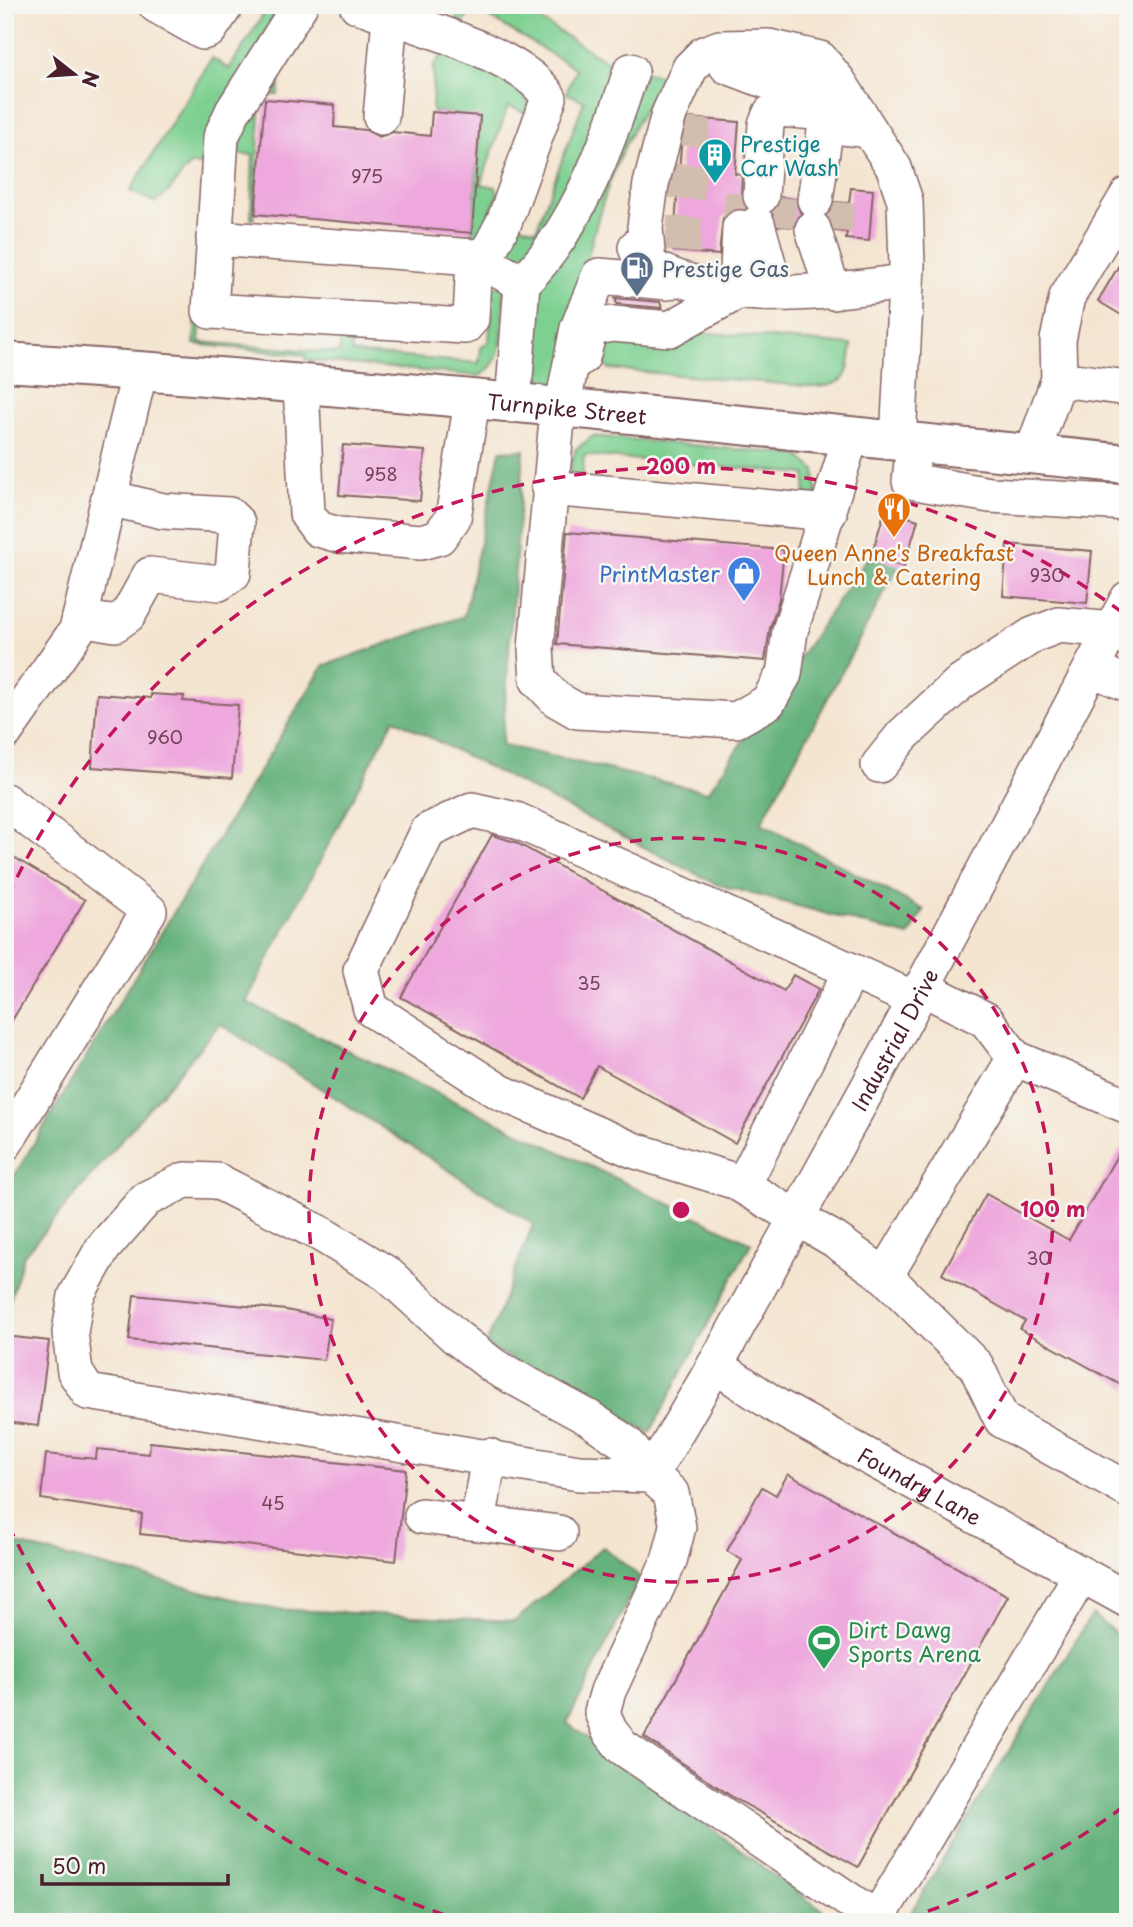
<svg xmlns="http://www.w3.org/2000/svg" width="1133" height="1927" font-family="'Playpen Sans',sans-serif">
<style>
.green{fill:#7ed091;stroke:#64785e;stroke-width:2}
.forest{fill:#66b27b;stroke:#586853;stroke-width:2}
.building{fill:#eea8dd}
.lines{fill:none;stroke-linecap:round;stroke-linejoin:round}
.minor-tunnel{stroke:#d2bdaf;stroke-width:35;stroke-dasharray:35 18;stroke-linecap:butt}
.minor-casing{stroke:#866465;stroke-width:38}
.major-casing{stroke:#866465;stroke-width:42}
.minor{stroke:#fff;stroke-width:35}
.major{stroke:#fff;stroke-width:38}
.ring{fill:none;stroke:#c2185b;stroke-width:3.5;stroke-dasharray:12 9}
.labels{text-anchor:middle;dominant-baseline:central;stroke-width:5;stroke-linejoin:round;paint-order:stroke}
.number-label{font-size:18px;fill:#734158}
.culture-label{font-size:21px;fill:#0d838f;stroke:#f6f6f2;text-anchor:start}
.service-label{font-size:21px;fill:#4e5e75;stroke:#f6f6f2;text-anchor:start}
.street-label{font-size:21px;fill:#4a1f2b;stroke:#f6f6f2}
.food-label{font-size:21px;fill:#c56008;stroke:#f6f6f2}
.shop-label{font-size:21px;fill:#366cbe;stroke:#f6f6f2;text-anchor:end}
.leisure-label{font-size:21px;fill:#27864d;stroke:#f6f6f2;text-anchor:start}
.centre{fill:#c2185b;stroke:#f6f6f2;stroke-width:3.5}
.ring-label{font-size:21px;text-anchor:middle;font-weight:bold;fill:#c2185b;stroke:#f6f6f2;stroke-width:5;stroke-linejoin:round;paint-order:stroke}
</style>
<rect width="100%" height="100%" fill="#f6f6f2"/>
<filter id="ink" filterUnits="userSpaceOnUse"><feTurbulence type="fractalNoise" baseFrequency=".0143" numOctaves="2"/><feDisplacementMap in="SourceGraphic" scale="14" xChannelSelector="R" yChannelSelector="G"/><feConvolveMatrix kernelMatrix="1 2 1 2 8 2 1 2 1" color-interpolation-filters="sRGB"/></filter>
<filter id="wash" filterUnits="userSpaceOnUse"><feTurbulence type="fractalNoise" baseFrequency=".00686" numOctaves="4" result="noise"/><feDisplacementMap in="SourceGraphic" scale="28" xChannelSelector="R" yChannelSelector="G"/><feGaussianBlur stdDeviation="1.57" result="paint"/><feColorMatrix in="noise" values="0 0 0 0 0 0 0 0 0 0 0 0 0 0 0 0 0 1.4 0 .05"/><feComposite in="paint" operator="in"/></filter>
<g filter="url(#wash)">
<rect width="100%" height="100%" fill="#f4e5d0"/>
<g class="green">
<path d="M247 5H286L214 127 199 342 339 353 341 332 352 333V353L479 363 481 348 489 341 493 286H504C502 316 509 361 479 376L306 360 305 355 194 344 206 165H191C176 177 172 195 154 202L130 191 212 58 229 69 263 15Z"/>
<path d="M462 5H516L619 69C605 105 553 259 511 257L507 250 520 225 536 230 584 101 566 93 576 69 474 8 462 24 456 19Z"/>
<path d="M453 52 521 91 530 104 526 113 508 106 481 184 496 187 498 194 480 237 469 236 472 232 480 117 432 112 434 65 444 53Z"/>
<path d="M646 72 667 77C598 162 583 280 562 384L540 383 532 364 539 292Z"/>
<path d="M274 73 280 78 278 95H261L254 219H251L253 155 235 154 228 144 267 75Z"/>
<path d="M698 332 852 345C847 373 851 384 817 387L609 369 594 360 595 353 606 340Z"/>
<path d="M593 436 798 455 815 470 817 496 805 495 806 474 584 455 582 481 567 482 575 450Z"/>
</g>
<g class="forest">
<path d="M524 450 502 745 708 792 867 558 900 563 761 823 924 910 909 936 716 884 394 719 246 1002 751 1243 650 1433 486 1345 533 1224 220 1024 24 1255 5 1317V1191L323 666 464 616 500 451Z"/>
<path d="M5 1541 273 1609 515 1621 603 1547 640 1577 567 1723 838 1922H5Z"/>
<path d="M1092 1614 1128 1644V1922H905Z"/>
</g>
<g id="blocks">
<g class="building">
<path d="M265 99 335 105 334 127 366 130 379 137 393 132 430 136 432 112 480 116 472 233 255 214Z"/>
<path d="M689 118 739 122 735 174 742 175 741 195 746 208 731 210 723 218 719 255 673 251 681 147Z"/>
<path d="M851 188 873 190 869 241 846 239 847 232 835 231 827 215 835 202 849 203Z"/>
<path d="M781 197 795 199 801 214 793 227 778 226 773 212Z"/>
<path d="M1128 250V319L1098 301Z"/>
<path d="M615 298 660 302 662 308 617 304Z"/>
<path d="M343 445 425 451 420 501 339 495Z"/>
<path d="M885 510 918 520 904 567 871 557Z"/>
<path d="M567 532 784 550 779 599 770 628 765 661 557 644Z"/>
<path d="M1007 544 1092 551 1087 603 1003 596Z"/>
<path d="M97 694 151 698V694L184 696 183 701 238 705 232 778 92 767Z"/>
<path d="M492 835 515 842 784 991 793 975 819 989 735 1143 597 1066 580 1098 401 997Z"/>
<path d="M5 852 85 900 5 1032Z"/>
<path d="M1128 1136V1389L1020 1329 1025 1321 942 1274 986 1194 1069 1240Z"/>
<path d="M134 1295 286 1310 331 1319 324 1360 129 1340Z"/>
<path d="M5 1336 49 1341 38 1426 5 1422Z"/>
<path d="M150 1442 406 1470 396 1561 140 1534 142 1514 41 1499 46 1454 96 1459 97 1449 149 1454Z"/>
<path d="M788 1474 1008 1596 858 1867 734 1798 644 1737 742 1560 727 1551 762 1487 776 1495Z"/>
</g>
</g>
</g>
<g filter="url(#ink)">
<use href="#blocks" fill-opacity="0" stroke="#866465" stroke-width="2"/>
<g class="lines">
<g class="minor-tunnel">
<path d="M777 226 780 197"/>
<path d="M740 228 744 175"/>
<path d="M835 231 837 202"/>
<path d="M682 252 693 118"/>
</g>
<g class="minor-casing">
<g id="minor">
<path d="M156 5 203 32 209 30 226 5"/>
<path d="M300 5 233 111 221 137 210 311 465 326 471 319 474 257 522 283 513 405"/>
<path d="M357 5C403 21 525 54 549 98L504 222 483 262"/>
<path d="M727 66 764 80 842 88"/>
<path d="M381 117 390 17"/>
<path d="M761 196 766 124 771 113 780 109 861 116"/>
<path d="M815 200 825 131 833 126 862 129"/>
<path d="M757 224 776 292"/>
<path d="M813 229 833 292"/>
<path d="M214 238 474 257"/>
<path d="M636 247 641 261C721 309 819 292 906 282"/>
<path d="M648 265 645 227 651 184 669 114 690 68 704 54 720 48 769 47 820 59 838 81 894 168 905 201 907 265 898 441"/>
<path d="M522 283C577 229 608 144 631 71"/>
<path d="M737 292 740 228"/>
<path d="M582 357 590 328 613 324 670 329 737 292"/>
<path d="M1059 379 1128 388"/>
<path d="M301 385 307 514 318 529 339 535 421 542 439 537 453 518 472 401"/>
<path d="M558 409 536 648 538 680 556 699 577 711 736 720 768 702 784 674 790 631 851 436"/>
<path d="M562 409 578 328 599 276 667 282"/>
<path d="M914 443 910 481 990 495 1128 503"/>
<path d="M1032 454 1059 379 1058 340 1067 297 1128 195"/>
<path d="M549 488 829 513"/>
<path d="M80 618 115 624 128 615 150 575 219 583 233 573 237 523 229 515 163 511 109 498"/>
<path d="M1092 669 1128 684"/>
<path d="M5 732 77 630 140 370"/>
<path d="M879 765 903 735 961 682 1033 635 1059 625 1112 630"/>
<path d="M5 801 149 911 5 1143"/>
<path d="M921 987 986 1020 1015 1058 1128 1106"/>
<path d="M916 1000 516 820 472 810 428 831 361 970 371 1009 500 1092 633 1150 734 1181 835 1240 885 1276 976 1366 1002 1420 1128 1490"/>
<path d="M743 1185 851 971"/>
<path d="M885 1276 1015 1058"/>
<path id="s1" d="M715 1365 778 1407 1128 1600"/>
<path d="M489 1456 478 1523 559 1533"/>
<path d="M651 1475 579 1473 88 1392 75 1372 70 1332 76 1296 103 1248 146 1199 185 1180 217 1181 321 1234 387 1274 456 1337 495 1367 589 1418 627 1444 651 1475 671 1493 678 1527 669 1561 608 1691 602 1712 609 1730 622 1747 877 1919 1081 1575"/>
<path id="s2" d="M651 1475 726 1346 891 1046 1128 599"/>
<path d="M422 1516 478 1523"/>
</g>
</g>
<g class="major-casing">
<g id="major">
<path id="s3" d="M5 362C380 385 754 427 1128 464"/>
</g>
</g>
<use href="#minor" class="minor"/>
<use href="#major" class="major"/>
</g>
</g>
<g class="ring">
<circle cx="681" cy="1210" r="372"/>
<path d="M1123 1807A743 743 0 0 1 898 1921M464 1921A743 743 0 0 1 8 1524M8 896A743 743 0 0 1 1123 613"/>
</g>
<defs>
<g id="building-pin" transform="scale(1.75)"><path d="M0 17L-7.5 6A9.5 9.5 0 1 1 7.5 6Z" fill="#0f9aa8" stroke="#f6f6f2"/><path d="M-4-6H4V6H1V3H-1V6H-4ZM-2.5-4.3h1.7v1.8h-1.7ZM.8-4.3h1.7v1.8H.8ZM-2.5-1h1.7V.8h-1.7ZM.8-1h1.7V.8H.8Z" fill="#fff"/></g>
<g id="fuel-pin" transform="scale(1.75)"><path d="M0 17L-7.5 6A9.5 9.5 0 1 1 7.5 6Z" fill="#5c6f8a" stroke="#f6f6f2"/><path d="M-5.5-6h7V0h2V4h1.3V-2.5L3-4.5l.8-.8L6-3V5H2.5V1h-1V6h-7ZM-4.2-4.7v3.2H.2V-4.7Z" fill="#fff"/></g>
<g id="restaurant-pin" transform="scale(1.75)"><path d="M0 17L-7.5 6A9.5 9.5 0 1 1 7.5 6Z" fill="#e8710a" stroke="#f6f6f2"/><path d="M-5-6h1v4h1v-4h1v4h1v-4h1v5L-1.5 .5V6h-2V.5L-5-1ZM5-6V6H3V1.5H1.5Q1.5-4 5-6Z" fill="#fff"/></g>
<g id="shop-pin" transform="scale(1.75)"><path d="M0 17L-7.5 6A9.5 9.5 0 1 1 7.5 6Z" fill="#3f7fe0" stroke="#f6f6f2"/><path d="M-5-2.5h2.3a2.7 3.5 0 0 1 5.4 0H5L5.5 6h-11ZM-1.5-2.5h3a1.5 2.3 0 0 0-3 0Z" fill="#fff"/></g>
<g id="stadium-pin" transform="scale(1.75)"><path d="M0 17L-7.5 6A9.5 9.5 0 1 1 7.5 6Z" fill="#2e9e5b" stroke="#f6f6f2"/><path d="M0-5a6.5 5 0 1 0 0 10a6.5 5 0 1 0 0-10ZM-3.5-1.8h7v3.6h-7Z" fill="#fff"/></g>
</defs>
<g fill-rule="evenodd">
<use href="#building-pin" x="715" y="155"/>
<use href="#fuel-pin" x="637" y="268"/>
<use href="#restaurant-pin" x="894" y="509"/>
<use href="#shop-pin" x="744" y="573"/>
<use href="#stadium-pin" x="824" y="1641"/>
</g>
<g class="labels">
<g class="number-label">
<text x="367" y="175">975</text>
<text x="381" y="473">958</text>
<text x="1047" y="574">930</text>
<text x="165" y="736">960</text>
<text x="589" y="982">35</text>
<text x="1039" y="1257">30</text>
<text x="273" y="1502">45</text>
</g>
<g class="culture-label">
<text x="740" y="143">Prestige<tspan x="740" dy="24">Car Wash</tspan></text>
</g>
<g class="service-label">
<text x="662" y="268">Prestige Gas</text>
</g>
<g class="street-label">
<text stroke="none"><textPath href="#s3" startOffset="564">Turnpike Street</textPath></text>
<text stroke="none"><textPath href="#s2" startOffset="499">Industrial Drive</textPath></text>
<text stroke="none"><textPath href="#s1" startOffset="238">Foundry Lane</textPath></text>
</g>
<g class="food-label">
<text x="894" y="552">Queen Anne's Breakfast<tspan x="894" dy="24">Lunch &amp; Catering</tspan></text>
</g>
<g class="shop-label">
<text x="720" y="573">PrintMaster</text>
</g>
<g class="leisure-label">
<text x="848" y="1629">Dirt Dawg<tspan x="848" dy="24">Sports Arena</tspan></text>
</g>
</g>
<circle cx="681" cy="1210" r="10" class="centre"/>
<g class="ring-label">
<text x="681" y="474">200 m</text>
<text x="1053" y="1217">100 m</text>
</g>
<rect width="1133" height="1927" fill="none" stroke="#f6f6f2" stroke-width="28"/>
<g transform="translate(74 74) rotate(107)" stroke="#f6f6f2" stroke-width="5" paint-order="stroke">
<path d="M0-5L12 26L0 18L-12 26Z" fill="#4a1f2b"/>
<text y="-10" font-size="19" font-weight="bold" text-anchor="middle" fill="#4a1f2b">N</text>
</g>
<path d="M42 1874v10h186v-10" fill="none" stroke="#4a1f2b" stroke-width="3.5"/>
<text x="52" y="1874" font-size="21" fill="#4a1f2b" stroke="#f6f6f2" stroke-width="5" paint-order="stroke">50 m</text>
</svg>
